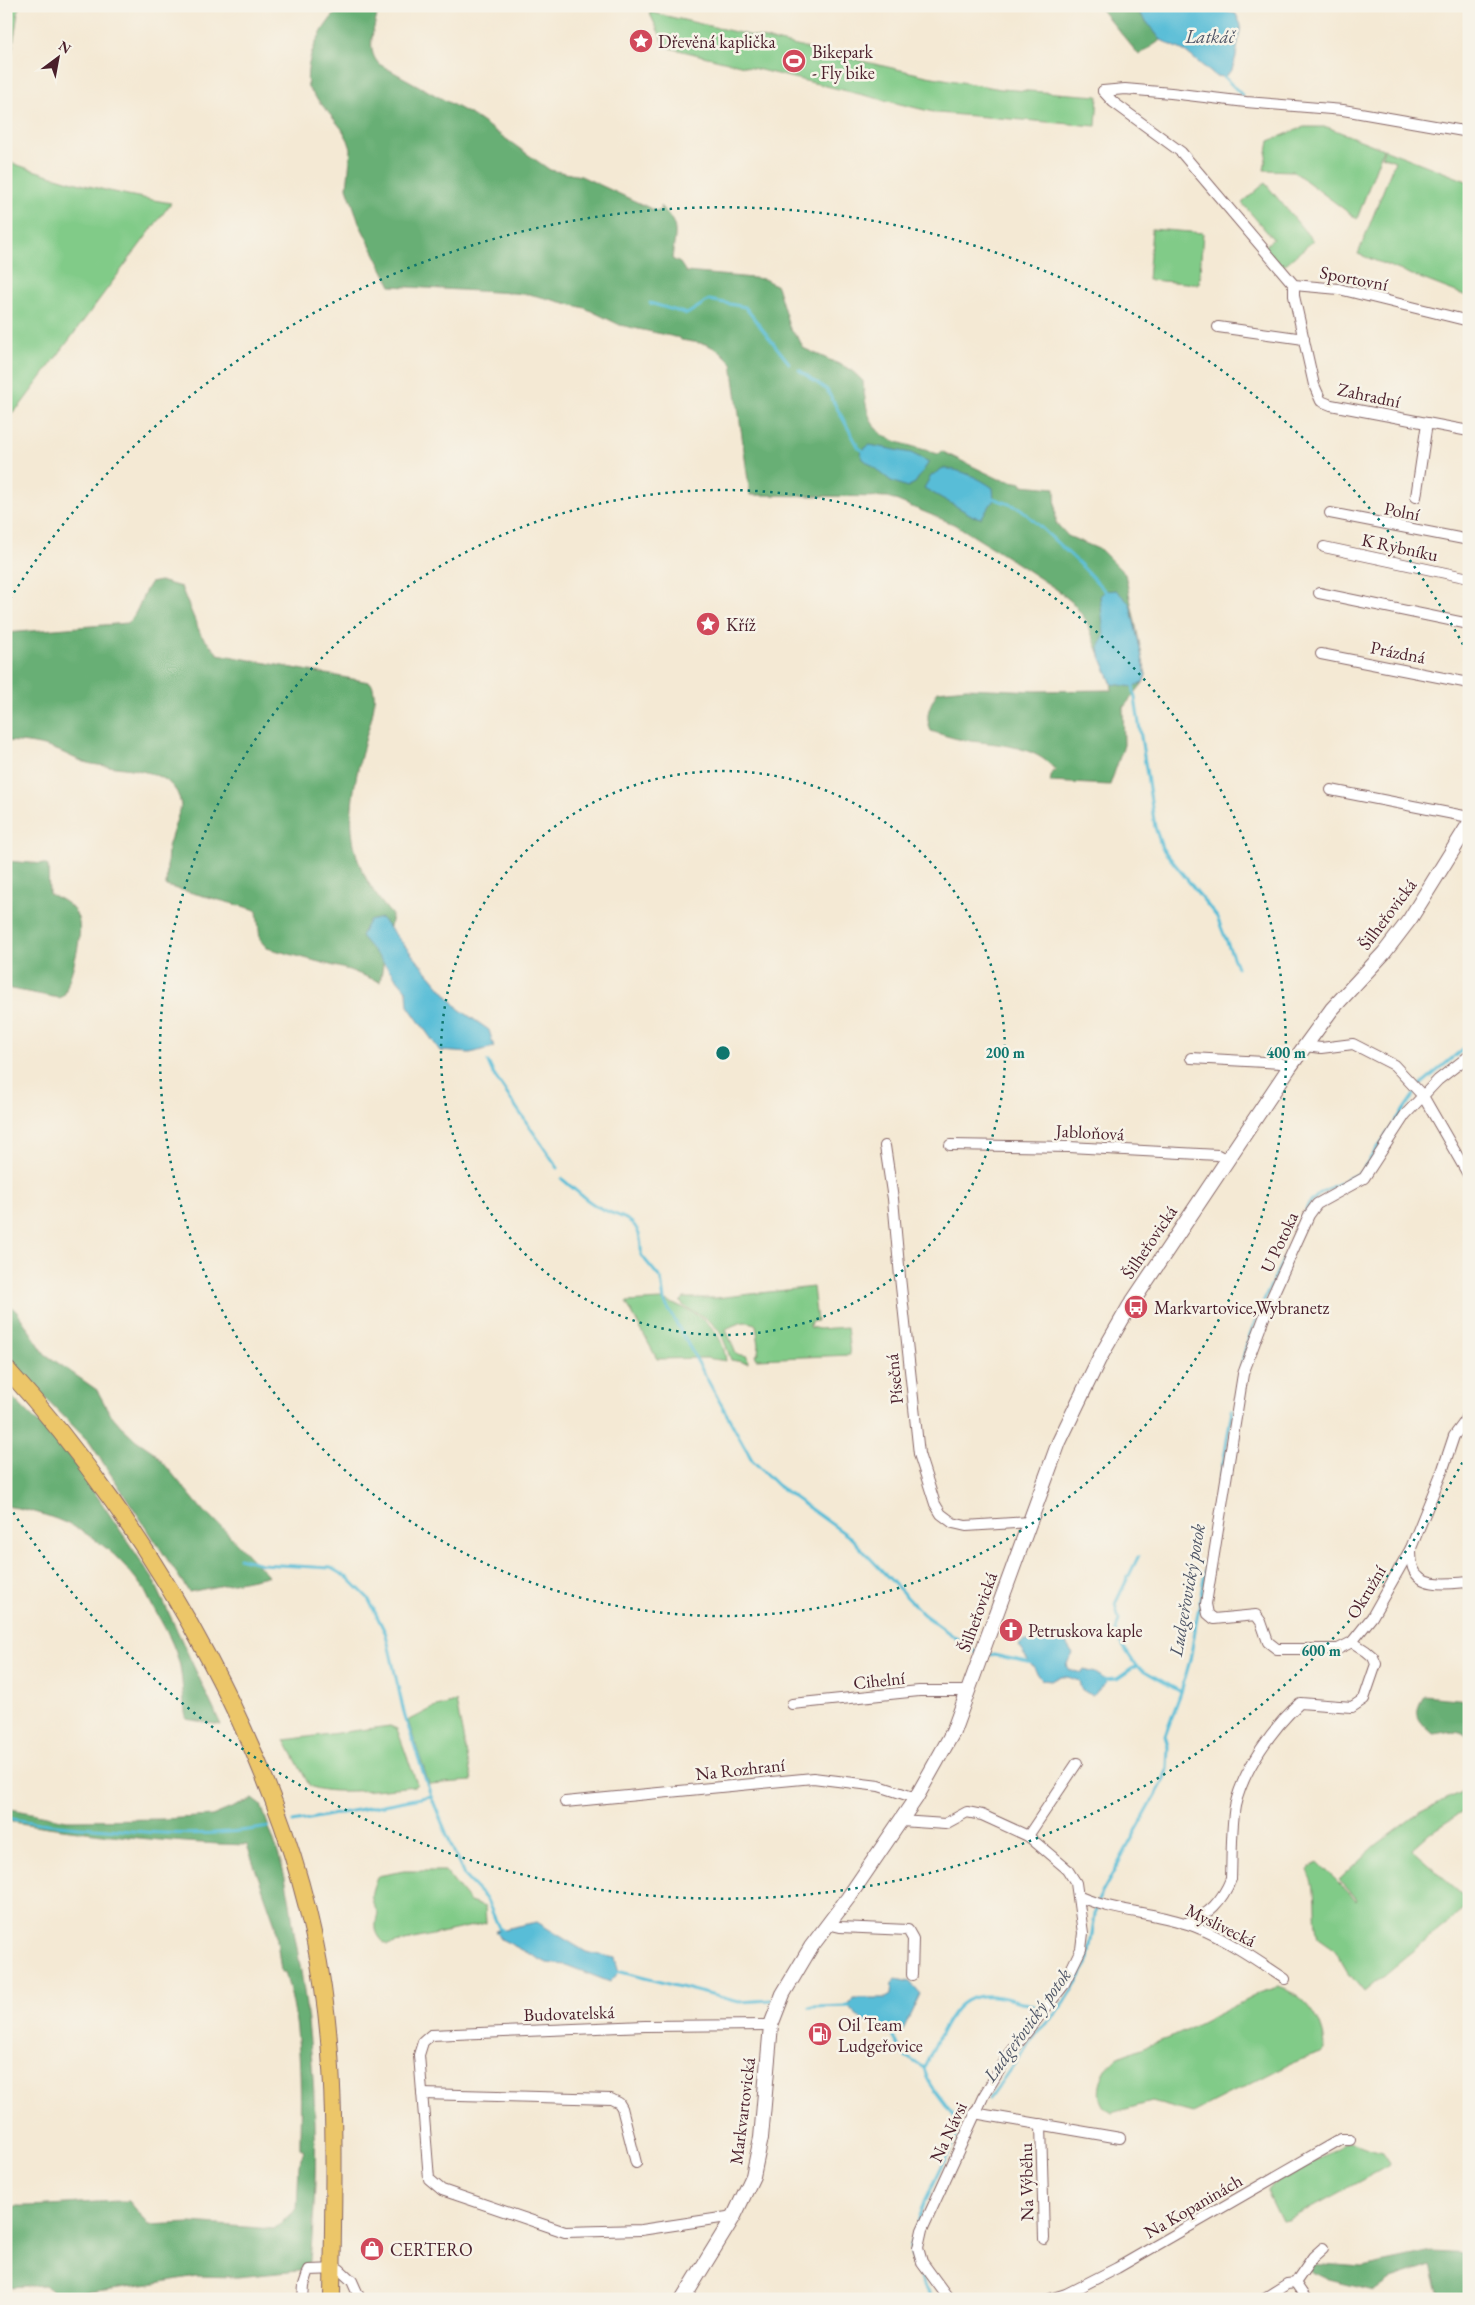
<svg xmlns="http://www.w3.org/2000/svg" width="1475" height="2305" font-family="'EB Garamond',serif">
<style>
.green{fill:#81cb88;stroke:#66755a}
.forest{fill:#68af74;stroke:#596750}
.water{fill:#58bdd7;stroke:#516e81}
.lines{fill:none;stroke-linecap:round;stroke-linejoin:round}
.stream{stroke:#58bdd7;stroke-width:3}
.minor-casing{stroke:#866666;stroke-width:12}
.tertiary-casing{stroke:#866666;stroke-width:16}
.primary-casing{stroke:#866666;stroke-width:18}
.minor{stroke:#fff;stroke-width:10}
.tertiary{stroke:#fff;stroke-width:14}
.primary{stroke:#ecc669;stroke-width:16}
.ring{fill:none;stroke:#0f766e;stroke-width:2.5;stroke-dasharray:2.5 5}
.labels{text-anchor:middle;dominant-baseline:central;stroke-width:5;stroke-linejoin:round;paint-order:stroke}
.poi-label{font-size:18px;fill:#4a1f2b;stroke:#f7f3e8;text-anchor:start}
.street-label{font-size:18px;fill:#4a1f2b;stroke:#f7f3e8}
.water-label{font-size:19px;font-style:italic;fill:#4f5667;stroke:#f7f3e8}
.centre{fill:#0f766e;stroke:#f7f3e8;stroke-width:2.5}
.ring-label{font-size:15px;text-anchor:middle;font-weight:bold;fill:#0f766e;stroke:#f7f3e8;stroke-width:5;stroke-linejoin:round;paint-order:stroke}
</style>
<rect width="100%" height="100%" fill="#f7f3e8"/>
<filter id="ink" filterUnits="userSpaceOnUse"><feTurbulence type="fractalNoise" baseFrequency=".02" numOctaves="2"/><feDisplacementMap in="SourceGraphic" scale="10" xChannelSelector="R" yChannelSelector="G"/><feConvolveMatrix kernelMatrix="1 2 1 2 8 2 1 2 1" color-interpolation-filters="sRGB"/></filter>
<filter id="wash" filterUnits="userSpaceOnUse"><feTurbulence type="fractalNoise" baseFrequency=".0096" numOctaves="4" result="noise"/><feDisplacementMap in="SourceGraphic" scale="20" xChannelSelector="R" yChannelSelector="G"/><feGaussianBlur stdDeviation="1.12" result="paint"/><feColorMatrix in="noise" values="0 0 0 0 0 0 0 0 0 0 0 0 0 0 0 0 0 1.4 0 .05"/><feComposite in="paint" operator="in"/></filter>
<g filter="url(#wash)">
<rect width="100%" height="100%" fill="#f4e9d4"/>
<g class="green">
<path d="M6 6H19L9 71 6 69Z"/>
<path d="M649 12 927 76 1001 89 1098 96 1096 126 937 113 666 47Z"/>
<path d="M1304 127H1327L1383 149 1357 219 1293 171 1264 170 1269 141Z"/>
<path d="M1384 149 1469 182V297L1358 254 1395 161 1382 156Z"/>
<path d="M6 161C60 180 115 194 171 203L20 406 6 418Z"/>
<path d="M1265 183 1313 241 1282 267 1264 247 1273 239 1242 203Z"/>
<path d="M1152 229 1203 233 1199 284 1148 280Z"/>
<path d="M813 1287 817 1321 811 1322 810 1327 819 1329 847 1327 850 1355 757 1359 755 1355 758 1353 759 1345 756 1325C747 1318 734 1325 726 1329L736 1354 747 1356 748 1363 731 1360C723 1339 722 1327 700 1315 693 1311 685 1308 680 1302L684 1298H716Z"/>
<path d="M661 1300C694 1309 722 1325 726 1361L706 1358 657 1359 626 1302Z"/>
<path d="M456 1702 472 1781 429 1784 408 1721 433 1708Z"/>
<path d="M390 1726 397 1729 417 1784 415 1786C393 1788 325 1797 309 1785L285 1740Z"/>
<path d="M1469 1788V1808L1431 1832 1411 1850 1469 1901V1905L1364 1992 1347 1971 1335 1950 1318 1938C1312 1915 1319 1891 1308 1869L1318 1862 1356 1900 1357 1899 1339 1880 1375 1846 1420 1812Z"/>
<path d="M404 1871H445L470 1902 485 1907 486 1923 387 1945C375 1935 374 1928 378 1913 369 1898 370 1893 378 1876Z"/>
<path d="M1279 1987C1306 1994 1325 2022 1325 2049L1321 2053 1291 2063 1193 2113 1152 2102 1111 2113C1089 2100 1102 2068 1118 2057L1179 2034 1262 1992Z"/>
<path d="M1348 2142 1383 2152 1389 2164 1388 2166 1288 2220 1282 2221 1267 2190 1269 2187Z"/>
<path d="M131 2295V2299H83Z"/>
</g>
<g class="forest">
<path d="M342 6H379C376 25 364 48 379 64L475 117 550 170 581 176 656 211 661 210 660 206C681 226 675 232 672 259L680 263 686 272 764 279 777 286 790 329 799 339 803 348 850 369 863 381C868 444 886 437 938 454L941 451 999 479 1022 483V485L1055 488 1056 523 1068 536 1101 550 1125 574 1146 675 1143 683 1123 708 1124 745 1110 785 1050 782 1052 772 1056 771C1034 742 990 745 958 739 949 737 940 734 931 731 924 715 930 705 938 691L966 688 1036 691 1112 690 1111 682 1086 620 1072 602 1056 589 1015 562 956 525 888 497 750 495 732 363 720 351 706 344 681 340 680 338 620 325 585 308 529 294 391 286 360 225 347 188 351 149 348 140 342 129 308 88C304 57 321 27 342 6Z"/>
<path d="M1098 6H1134L1161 40 1139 55Z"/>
<path d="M160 581 181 587 201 635 218 654 369 682 372 684C378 700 371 721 366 737 347 808 339 855 392 915L380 982 349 970 267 948 260 940 257 911 253 909 166 886 168 847 181 806C177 764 116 770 87 763 77 760 69 755 59 751 42 744 24 742 6 741V633L128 623C139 612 141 596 150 583Z"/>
<path d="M6 861 44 864 48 866 49 894C59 898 68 902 75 912 88 930 70 976 64 996L59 998 6 988Z"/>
<path d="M6 1301 17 1312 45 1354 97 1390 109 1412 120 1425 136 1440 155 1453 205 1513 211 1516 268 1576 189 1592 90 1443 6 1358Z"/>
<path d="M6 1391 68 1453 153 1579 221 1725 186 1719C183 1702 183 1683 180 1666 175 1645 164 1626 153 1607 149 1601 147 1593 142 1587 108 1539 64 1515 6 1506Z"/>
<path d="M1424 1696 1469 1700V1739C1460 1726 1446 1733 1433 1734 1418 1720 1412 1715 1424 1696Z"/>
<path d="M253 1799 261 1805C268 1825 276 1846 282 1866 289 1889 291 1914 295 1937 316 2047 321 2159 309 2270L237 2277 196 2276 150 2284 58 2296 45 2285 6 2287V2206C47 2207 88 2201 129 2201L149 2225 190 2223 274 2229 297 2209 299 2165 304 2150 300 2148V2141C301 2085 302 2026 285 1972H281L275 1924 247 1845C166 1843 87 1833 6 1821V1808L67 1820 164 1819 212 1816Z"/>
<path d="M1433 2252 1469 2254V2299H1440L1431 2266 1391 2279 1374 2291 1329 2280 1308 2270 1310 2263 1362 2267Z"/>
</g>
<g class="water">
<path d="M1134 6H1212L1236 14 1241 25 1236 56 1232 70 1224 77 1215 76 1186 52 1161 40Z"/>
<path d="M870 445 911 453 929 462 915 483 907 487 891 481 862 458 861 453 865 448Z"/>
<path d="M943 468C961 470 978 477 993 488L994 500 981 518 973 516 924 488 931 476Z"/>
<path d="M1116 590 1130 604 1146 675 1143 683 1133 687 1112 684 1100 656 1099 648 1104 636 1100 596 1105 591Z"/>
<path d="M381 918 459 1009 489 1030 494 1047 470 1053 440 1051 408 1006 407 991 361 936 369 921Z"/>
<path d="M1024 1641 1065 1642 1073 1654 1066 1665 1070 1670 1082 1673 1084 1670 1096 1673 1107 1682 1092 1696 1081 1689 1079 1681C1068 1677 1062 1674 1051 1681L1042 1680 1018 1646Z"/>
<path d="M537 1922 586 1952 615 1958 619 1972 610 1982 566 1965 547 1963 501 1939 495 1931Z"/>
<path d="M896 1979 910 1982 920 1994 902 2032C888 2032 853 2019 849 2005L853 1998H886L891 1995 892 1984Z"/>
</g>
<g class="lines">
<g class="stream">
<path d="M1224 77 1242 95"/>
<path d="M650 303 687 314 709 300 745 307 789 363"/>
<path d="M799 370 827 390 859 448 865 452"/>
<path d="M990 497 1020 508 1079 563 1107 593"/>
<path d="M1133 685 1155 827 1162 848 1217 917 1237 967"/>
<path d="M488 1062 494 1075 558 1168"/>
<path d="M1420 1085 1469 1044"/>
<path d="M562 1179C572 1187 582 1197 593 1204 619 1221 643 1212 641 1255L661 1279 664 1301 752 1460 777 1485 851 1538 923 1614 975 1652"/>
<path d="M1304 1215 1308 1205 1320 1193 1361 1172 1415 1093"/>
<path d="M1241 1367C1249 1326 1271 1286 1289 1248"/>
<path d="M239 1558 262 1564 331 1568 348 1578 368 1598 386 1634 405 1717 431 1796 464 1876 487 1900 499 1928 503 1930"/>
<path d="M988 1654 1033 1663"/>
<path d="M1136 1666 1115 1634 1119 1620 1115 1604 1138 1557"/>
<path d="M1102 1680 1117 1679 1136 1666 1181 1692"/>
<path d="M6 1818C40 1824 74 1827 108 1829 162 1834 215 1837 268 1827"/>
<path d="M293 1822 431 1796"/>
<path d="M617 1971 739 2002 772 2000"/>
<path d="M809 2007 853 2006"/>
<path d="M891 2030 902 2054 924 2068C931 2094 952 2104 959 2131L925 2201 910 2246 914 2266 933 2299"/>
<path d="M924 2068C954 2007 957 1979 1034 2006"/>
<path d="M989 2099 1037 2032 1057 2013 1087 1966 1097 1902 1163 1782 1167 1769 1168 1746 1165 1736 1181 1692 1190 1660 1232 1410"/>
</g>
</g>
</g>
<g filter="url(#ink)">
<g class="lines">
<g class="minor-casing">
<g id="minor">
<path d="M1103 91 1113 102 1181 152 1294 285 1339 289 1469 321"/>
<path d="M1103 91 1125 89 1171 93 1246 102 1343 110 1469 132"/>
<path d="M1294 285V296L1314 385 1321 401 1331 405 1469 431"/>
<path d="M1218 327 1304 339"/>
<path d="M1416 497 1427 423"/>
<path d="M1330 513 1469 540"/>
<path d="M1324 547 1469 578"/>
<path d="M1319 593 1469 624"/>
<path d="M1321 654 1469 683"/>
<path d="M1331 790 1469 817"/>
<path d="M1305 1046 1321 1048 1353 1044 1394 1065 1423 1096 1469 1176"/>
<path d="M1469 1056 1438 1080 1405 1115 1364 1178 1317 1204 1309 1215 1271 1299 1243 1374 1206 1604 1208 1614 1214 1619 1256 1615 1261 1622 1268 1642 1277 1649H1338L1352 1642 1372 1617 1411 1548 1443 1469 1454 1436 1463 1424 1469 1410"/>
<path d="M1191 1058 1281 1063 1289 1068"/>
<path d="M950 1145 1069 1147 1218 1155 1227 1160"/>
<path d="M885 1146 893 1199 900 1277 919 1454 935 1504 941 1514 953 1523 966 1526 1030 1522"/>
<path d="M1411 1548C1411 1554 1411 1562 1413 1568 1421 1589 1451 1583 1469 1582"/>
<path d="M792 1704 919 1691H968"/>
<path d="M565 1802 813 1778 879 1786 916 1798"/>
<path d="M901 1821 945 1824 967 1812 982 1815 1028 1836 1067 1869 1076 1883 1083 1933 1081 1949 1063 1986 1008 2056 983 2097 922 2230 918 2248 922 2262 949 2299"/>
<path d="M1028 1836 1077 1763"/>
<path d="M1080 1897C1113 1911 1150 1912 1184 1923 1216 1932 1257 1960 1285 1979"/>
<path d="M1187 1923C1209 1915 1222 1901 1231 1879 1232 1855 1231 1829 1235 1806 1243 1770 1273 1727 1300 1703L1352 1707 1364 1699 1376 1664 1373 1657 1366 1651 1352 1642"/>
<path d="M827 1924 840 1927 908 1930 913 1939 912 1975"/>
<path d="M422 2094 611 2099 619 2103 622 2108 636 2163"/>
<path d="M974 2113 1120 2138"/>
<path d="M1041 2124 1044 2239"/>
<path d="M734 2216 641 2230 565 2232 442 2190 429 2179 419 2055 423 2042 431 2035 645 2026 771 2025"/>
<path d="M1295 2283 1306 2299"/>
<path d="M303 2299 304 2285 309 2270 339 2269 352 2281 360 2299"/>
<path d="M1050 2299 1066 2294 1117 2268 1341 2139H1350"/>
<path d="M1263 2299 1287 2284 1295 2283 1313 2257 1323 2248"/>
</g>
</g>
<g class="tertiary-casing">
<path id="tertiary" d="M683 2299 734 2216 753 2176 761 2138 771 2025 783 1994 811 1947 848 1898 916 1798 953 1732 1059 1442 1099 1359 1129 1307 1289 1068 1332 1009 1384 953 1410 919 1469 824"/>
</g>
<g class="primary-casing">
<path id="primary" d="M6 1368C153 1529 292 1771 323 1988 338 2090 333 2196 332 2299"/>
</g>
<use href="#minor" class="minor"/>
<use href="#tertiary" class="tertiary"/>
<use href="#primary" class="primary"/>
</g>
</g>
<g class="ring">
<circle cx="723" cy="1053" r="282"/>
<circle cx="723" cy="1053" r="563"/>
<path d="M1466 1456A845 845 0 0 1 6 1501M6 605A845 845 0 0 1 1466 650"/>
</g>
<defs>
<g id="sight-disc" transform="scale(1.25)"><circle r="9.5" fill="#d1495b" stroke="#f7f3e8"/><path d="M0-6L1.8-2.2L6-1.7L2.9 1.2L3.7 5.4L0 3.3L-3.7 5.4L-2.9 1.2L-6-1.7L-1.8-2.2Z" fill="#fff"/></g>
<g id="stadium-disc" transform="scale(1.25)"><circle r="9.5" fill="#d1495b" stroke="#f7f3e8"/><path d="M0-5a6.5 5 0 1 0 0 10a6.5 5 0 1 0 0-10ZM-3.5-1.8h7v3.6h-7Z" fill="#fff"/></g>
<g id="bus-disc" transform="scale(1.25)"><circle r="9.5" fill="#d1495b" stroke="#f7f3e8"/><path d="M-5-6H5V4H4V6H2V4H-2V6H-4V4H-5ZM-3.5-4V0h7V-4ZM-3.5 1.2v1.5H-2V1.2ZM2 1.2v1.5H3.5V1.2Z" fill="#fff"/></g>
<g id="church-disc" transform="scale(1.25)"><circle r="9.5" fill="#d1495b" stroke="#f7f3e8"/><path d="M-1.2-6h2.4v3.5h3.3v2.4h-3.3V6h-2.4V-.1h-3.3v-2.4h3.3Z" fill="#fff"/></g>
<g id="fuel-disc" transform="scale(1.25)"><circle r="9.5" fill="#d1495b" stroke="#f7f3e8"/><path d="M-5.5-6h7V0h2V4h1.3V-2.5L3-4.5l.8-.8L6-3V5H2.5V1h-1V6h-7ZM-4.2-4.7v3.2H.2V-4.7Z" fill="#fff"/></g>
<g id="shop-disc" transform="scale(1.25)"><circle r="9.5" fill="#d1495b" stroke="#f7f3e8"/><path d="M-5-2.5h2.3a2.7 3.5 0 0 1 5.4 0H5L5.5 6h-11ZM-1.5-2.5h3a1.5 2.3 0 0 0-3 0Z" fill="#fff"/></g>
</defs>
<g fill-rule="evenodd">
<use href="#sight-disc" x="641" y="41"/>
<use href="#stadium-disc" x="794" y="61"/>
<use href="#sight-disc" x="708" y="624"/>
<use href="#bus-disc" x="1136" y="1307"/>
<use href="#church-disc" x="1011" y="1630"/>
<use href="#fuel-disc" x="820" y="2034"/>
<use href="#shop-disc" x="372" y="2249"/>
</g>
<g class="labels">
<g class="poi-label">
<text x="658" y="41">Dřevěná kaplička</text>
<text x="812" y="51">Bikepark<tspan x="812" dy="21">- Fly bike</tspan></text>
<text x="726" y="624">Kříž</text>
<text x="1154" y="1307">Markvartovice,Wybranetz</text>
<text x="1028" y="1630">Petruskova kaple</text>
<text x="838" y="2024">Oil Team<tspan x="838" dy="21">Ludgeřovice</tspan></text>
<text x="390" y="2249">CERTERO</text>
</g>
<g class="street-label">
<text transform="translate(1354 278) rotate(11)">Sportovní</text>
<text transform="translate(1369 395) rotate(12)">Zahradní</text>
<text transform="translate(1402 511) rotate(11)">Polní</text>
<text transform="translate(1400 547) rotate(12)">K Rybníku</text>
<text transform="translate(1398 652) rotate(11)">Prázdná</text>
<text transform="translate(1387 914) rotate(-53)">Šilheřovická</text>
<text transform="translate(1090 1132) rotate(3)">Jabloňová</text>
<text transform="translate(1149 1242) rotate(-56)">Šilheřovická</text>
<text transform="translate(1279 1242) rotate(-65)">U Potoka</text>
<text transform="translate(894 1379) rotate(-96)">Písečná</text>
<text transform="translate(1366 1592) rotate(-59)">Okružní</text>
<text transform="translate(977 1612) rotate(-70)">Šilheřovická</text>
<text transform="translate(879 1680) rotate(-6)">Cihelní</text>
<text transform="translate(740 1769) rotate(-6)">Na Rozhraní</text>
<text transform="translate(1221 1925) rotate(26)">Myslivecká</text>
<text transform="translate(569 2013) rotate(-2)">Budovatelská</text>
<text transform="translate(742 2111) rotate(-83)">Markvartovická</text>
<text transform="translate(948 2132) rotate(-65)">Na Návsi</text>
<text transform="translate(1026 2182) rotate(-91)">Na Výběhu</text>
<text transform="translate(1193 2206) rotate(-30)">Na Kopaninách</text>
</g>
<g class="water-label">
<text x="1210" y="36">Latkáč</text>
<text transform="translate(1187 1590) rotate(-80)">Ludgeřovický potok</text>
<text transform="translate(1027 2025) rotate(-54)">Ludgeřovický potok</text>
</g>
</g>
<circle cx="723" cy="1053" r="8" class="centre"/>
<g class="ring-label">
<text x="1005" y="1058">200 m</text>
<text x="1286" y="1058">400 m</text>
<text x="1321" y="1656">600 m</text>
</g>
<rect width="1475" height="2305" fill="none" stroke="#f7f3e8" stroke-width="25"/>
<g transform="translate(58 58) rotate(32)" stroke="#f7f3e8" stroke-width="4" paint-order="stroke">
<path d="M0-4L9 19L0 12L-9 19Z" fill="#4a1f2b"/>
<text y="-8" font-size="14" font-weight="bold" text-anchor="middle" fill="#4a1f2b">N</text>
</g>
</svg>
